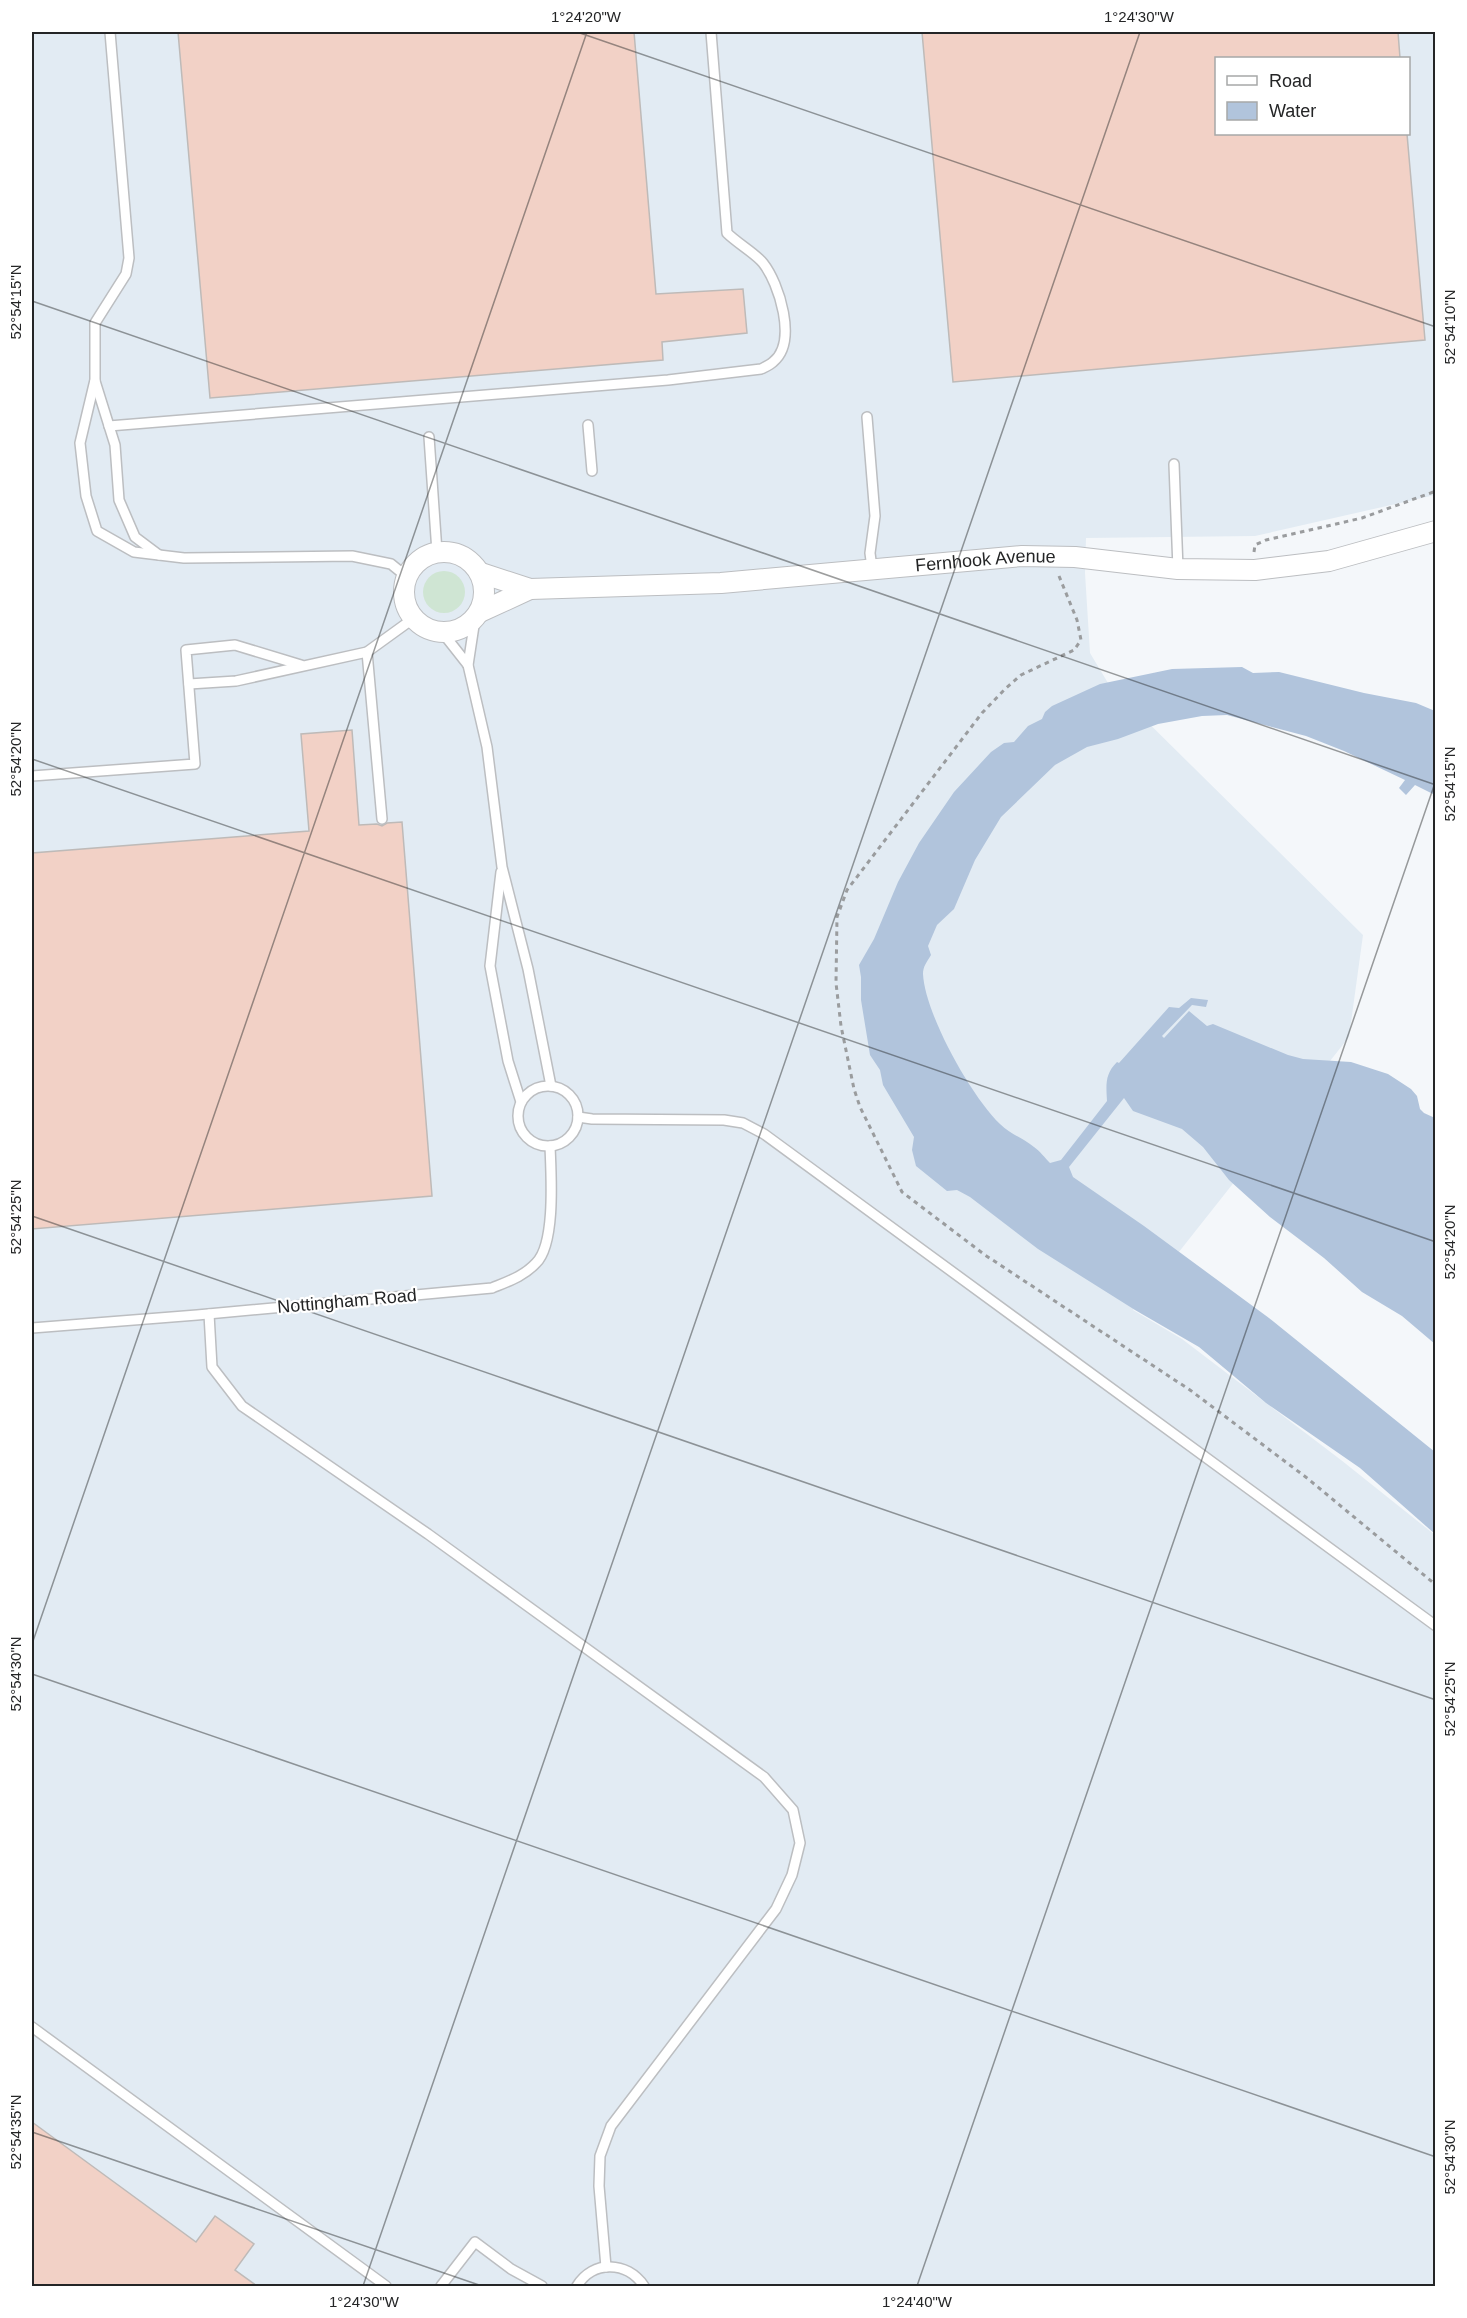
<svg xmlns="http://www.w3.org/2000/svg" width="1467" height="2318" font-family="Arial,sans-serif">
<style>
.built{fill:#e2ebf3;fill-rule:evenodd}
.green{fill:#cfe5d3}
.water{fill:#b1c4dc}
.building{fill:#f2d1c6;stroke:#bebab8;stroke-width:1.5}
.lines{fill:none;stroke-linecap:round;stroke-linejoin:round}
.service-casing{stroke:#bcbec1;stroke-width:12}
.minor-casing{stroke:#bcbec1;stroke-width:22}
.path{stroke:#9a9c9e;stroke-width:3;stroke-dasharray:4.5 4.5;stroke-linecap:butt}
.service{stroke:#fff;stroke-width:9}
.minor{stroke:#fff;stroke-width:20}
.ticks{fill:none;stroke:#242526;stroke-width:1.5;stroke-opacity:0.45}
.labels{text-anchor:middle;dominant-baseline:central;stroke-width:4.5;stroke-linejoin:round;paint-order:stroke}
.street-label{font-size:18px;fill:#242526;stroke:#fff}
.neatline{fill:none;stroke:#242526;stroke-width:2}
.ticks-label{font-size:15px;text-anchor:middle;fill:#242526}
</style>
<rect width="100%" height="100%" fill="#f4f7fa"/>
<path class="built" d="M32 32H1435V495L1255 536 1086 538 1085 573 1090 653 1108 683 1363 935 1349 1037 1133 1310 1182 1339 1341 1460 1435 1535V2286H32ZM1216 58H1408V134H1216Z"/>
<circle class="green" cx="444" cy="592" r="21"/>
<path class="water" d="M1242 667 1253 673 1279 672 1364 693 1416 703 1435 711V795L1415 785 1406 795 1399 788 1405 780 1344 751 1306 736 1227 715 1202 716 1158 724 1118 739 1087 747 1055 765 1001 817 975 860 954 909 937 925 928 946 931 955C927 962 923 966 923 974 925 1014 971 1096 1000 1124 1010 1134 1023 1138 1034 1147 1040 1151 1045 1158 1050 1163L1061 1160 1107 1101C1106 1084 1105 1074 1117 1062L1119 1063 1169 1007 1179 1008 1191 998 1208 1000 1206 1007 1192 1005 1162 1036 1164 1038 1189 1011 1207 1026 1213 1024 1288 1055 1303 1059 1351 1062 1388 1074 1411 1089 1417 1096 1420 1109 1424 1113 1435 1118V1344L1402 1316 1362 1292 1324 1258 1270 1217 1229 1180 1203 1147 1182 1129 1133 1111 1124 1098 1069 1167 1073 1177 1144 1226 1269 1318 1435 1452V1534L1360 1468 1266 1403 1199 1347 1135 1310 1038 1249 970 1197 957 1190 947 1191 916 1166 912 1150 914 1137 883 1085 880 1070 870 1055 861 1000V977L859 965 874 939 898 882 919 843 954 792 991 752 1004 743 1014 742 1028 726 1042 719 1045 712 1052 706 1100 684 1172 669Z"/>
<g class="building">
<path d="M178 32H634L656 294 743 289 747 333 662 342 663 360 210 398Z"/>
<path d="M922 32H1398L1400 58H1216V134H1407L1425 340 953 382Z"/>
<path d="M352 730 359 825 377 824 382 826 387 823 402 822 432 1196 32 1229V853L309 831 301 734Z"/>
<path d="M32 2122 196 2242 215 2216 254 2244 235 2270 257 2286H32Z"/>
</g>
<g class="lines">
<g class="service-casing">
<g id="service">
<path d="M110 32 129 258 126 274 95 323V380L80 443 86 496 97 531 134 552 184 558 352 556 391 564 407 577"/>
<path d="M95 381 115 445 119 500 135 537 159 555"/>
<path d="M867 417 875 516 870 553 872 568"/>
<path d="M588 425 592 471"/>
<path d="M109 426 668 380 761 369C765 367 770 365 773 362 798 342 779 283 763 263 756 254 737 243 727 233L711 32"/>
<path d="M429 437 437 552"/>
<path d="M1174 464 1178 569"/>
<path d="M475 619 468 665 487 747 502 867 528 969 551 1086"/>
<path d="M442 632 468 665"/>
<path d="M367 652 382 819"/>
<path d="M189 684 236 681 367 652 414 618"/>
<path d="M32 776 195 764 186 650 235 645 301 665"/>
<path d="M501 872 490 966 508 1061 521 1102"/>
<circle cx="548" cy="1116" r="30"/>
<path d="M578 1117 592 1119 724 1120 743 1123 764 1134 1436 1626"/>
<path d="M209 1314 212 1367 242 1406 428 1534 764 1777 793 1810 800 1843 792 1875 776 1909 611 2126 600 2156 599 2186 606 2267"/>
<path d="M32 1328 197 1315 492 1288C509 1281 524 1276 536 1263 556 1244 551 1173 550 1146"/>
<path d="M32 2027 386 2286"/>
<path d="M441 2286 475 2242 511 2269 542 2286"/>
<path d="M577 2286C593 2260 627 2261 644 2286"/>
</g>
</g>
<g class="minor-casing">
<g id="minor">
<circle cx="444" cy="592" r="40"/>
<path id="s1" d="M481 573 530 589 721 583 1022 556 1075 557 1178 569 1255 570 1329 561 1436 531"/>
<path d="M480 612 530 589"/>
</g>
</g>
<g class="path">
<path d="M1254 552 1255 545 1266 540 1362 518 1436 491"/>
<path d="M1059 576 1077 620 1081 640 1074 650 1021 675 1005 689 982 713 847 890 837 917 836 983 841 1026 854 1089 860 1107 902 1192 985 1255 1190 1390 1307 1478 1436 1585"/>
</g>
<use href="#service" class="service"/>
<use href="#minor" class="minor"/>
</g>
<path class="ticks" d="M577 32 1436 327M32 37 33 32M32 301 1436 785M32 759 1436 1242M32 1216 1436 1700M32 1644 587 32M32 1674 1436 2157M32 2132 482 2286M363 2286 1140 32M917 2286 1436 780"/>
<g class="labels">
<g class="street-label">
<text stroke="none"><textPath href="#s1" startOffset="508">Fernhook Avenue</textPath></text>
<text transform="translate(347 1301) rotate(-5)">Nottingham Road</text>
</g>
</g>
<rect width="1467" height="2318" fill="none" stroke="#ffffff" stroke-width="66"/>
<rect x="1215" y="57" width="195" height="78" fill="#ffffff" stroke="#a7a8a8" stroke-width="1.5"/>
<rect x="1227" y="76" width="30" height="9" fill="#ffffff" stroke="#a7a8a8" stroke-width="1.5"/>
<text x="1269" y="87" font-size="18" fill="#242526">Road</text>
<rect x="1227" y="102" width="30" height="18" fill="#b1c4dc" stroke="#a7a8a8" stroke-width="1.5"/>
<text x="1269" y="117" font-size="18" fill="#242526">Water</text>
<rect x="33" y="33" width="1401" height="2252" class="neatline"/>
<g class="ticks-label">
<text x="586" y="22">1°24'20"W</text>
<text x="1139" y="22">1°24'30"W</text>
<text transform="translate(16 302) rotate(-90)" y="5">52°54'15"N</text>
<text transform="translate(1450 327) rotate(-90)" y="5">52°54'10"N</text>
<text transform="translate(16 759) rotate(-90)" y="5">52°54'20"N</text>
<text transform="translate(1450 784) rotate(-90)" y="5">52°54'15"N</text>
<text transform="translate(16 1217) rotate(-90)" y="5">52°54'25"N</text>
<text transform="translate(1450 1242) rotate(-90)" y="5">52°54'20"N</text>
<text transform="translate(16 1674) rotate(-90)" y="5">52°54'30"N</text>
<text transform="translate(1450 1699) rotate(-90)" y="5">52°54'25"N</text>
<text transform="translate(16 2132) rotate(-90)" y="5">52°54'35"N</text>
<text transform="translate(1450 2157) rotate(-90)" y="5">52°54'30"N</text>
<text x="364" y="2307">1°24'30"W</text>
<text x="917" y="2307">1°24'40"W</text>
</g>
</svg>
